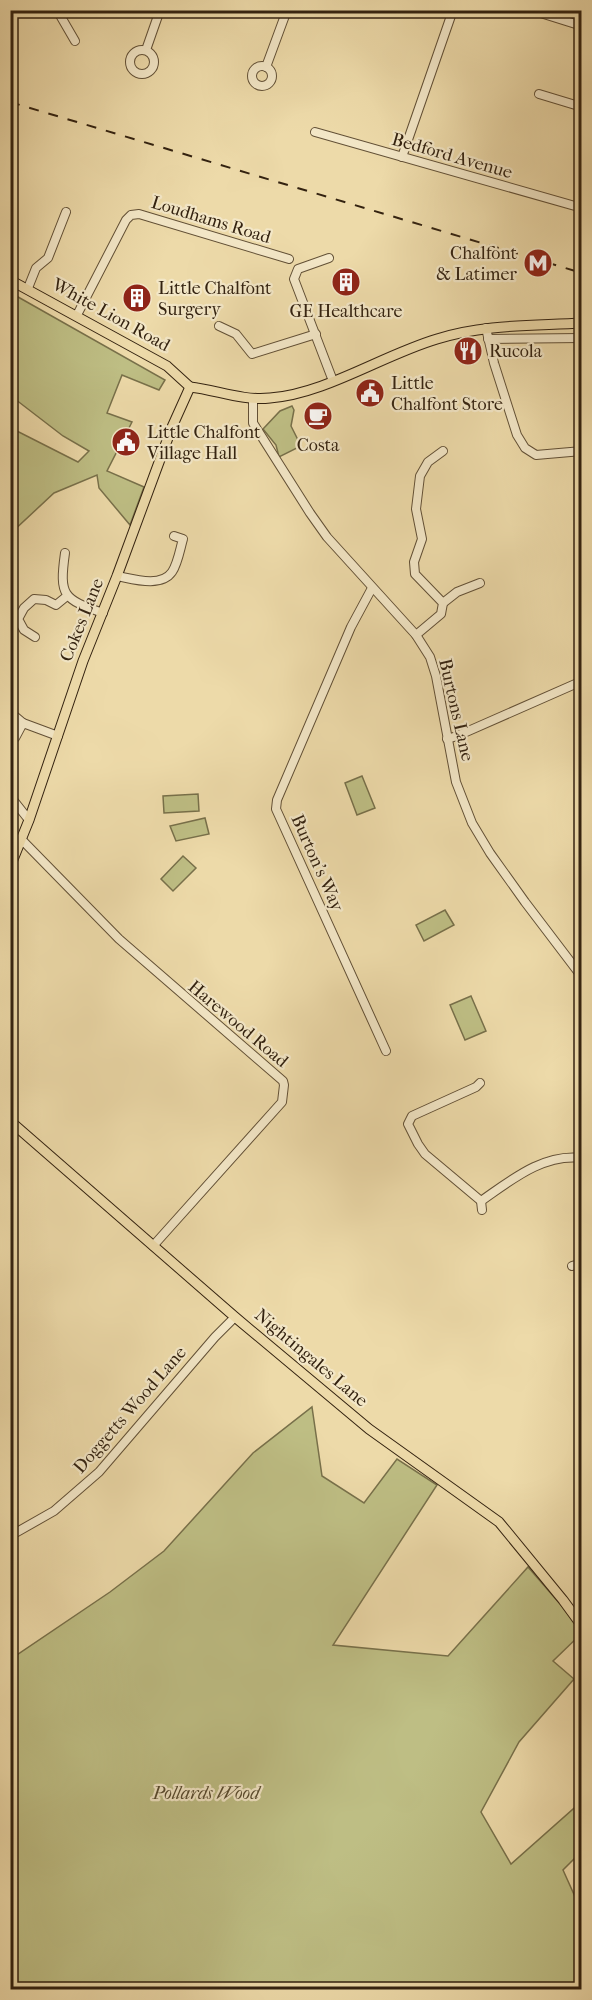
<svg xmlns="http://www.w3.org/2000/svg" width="592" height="2000" font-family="'IM FELL French Canon',serif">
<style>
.green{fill:#bebe84;stroke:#78704a;stroke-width:1.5}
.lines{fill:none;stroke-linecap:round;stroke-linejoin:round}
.minor-casing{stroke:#625036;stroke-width:10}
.major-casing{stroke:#332210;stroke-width:11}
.minor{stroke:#f3e7c7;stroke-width:8}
.major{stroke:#eddaa9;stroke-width:9}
.rail{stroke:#332210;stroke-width:2;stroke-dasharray:10 10;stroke-linecap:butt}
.labels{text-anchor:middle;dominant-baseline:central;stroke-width:4.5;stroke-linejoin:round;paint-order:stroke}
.street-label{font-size:18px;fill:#332210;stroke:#f3e7c7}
.poi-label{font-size:18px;fill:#332210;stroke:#f3e7c7;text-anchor:start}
.park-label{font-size:18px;font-style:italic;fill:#56492d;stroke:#f3e7c7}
</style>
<rect width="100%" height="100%" fill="#eddaa9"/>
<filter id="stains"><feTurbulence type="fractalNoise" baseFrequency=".00333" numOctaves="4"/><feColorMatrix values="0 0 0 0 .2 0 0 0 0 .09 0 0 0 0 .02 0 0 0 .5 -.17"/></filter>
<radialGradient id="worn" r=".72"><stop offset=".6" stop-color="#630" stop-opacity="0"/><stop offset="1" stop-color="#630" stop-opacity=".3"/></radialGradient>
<g class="green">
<path d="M11 293 165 380 159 390 122 375 107 413 132 422 107 471 144 487 130 525 99 488 97 475 54 493 11 533V428L78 462 89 451 63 436 11 396Z"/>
<path d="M292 406 294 410 291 426 301 446 279 457 276 445 263 429 280 411Z"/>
<path d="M362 776 375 808 357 815 345 783Z"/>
<path d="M198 794 199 811 164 813 163 796Z"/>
<path d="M205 818 209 834 176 841 170 826Z"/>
<path d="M183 856 196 868 173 891 161 879Z"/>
<path d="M445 910 454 925 424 941 416 925Z"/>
<path d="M471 996 486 1031 465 1040 450 1005Z"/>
<path d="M312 1407 322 1476 364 1503 397 1459 437 1485 333 1645 448 1656 528 1567 581 1628V1634L553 1661 574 1679 519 1742 481 1812 511 1864 581 1802V1852L563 1870 581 1910V1989L11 1990V1659L110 1592 164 1551 253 1453Z"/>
</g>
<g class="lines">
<g class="minor-casing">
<g id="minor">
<path d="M57 10 75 41"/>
<path d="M531 10 582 26"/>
<path d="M146 50 160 10"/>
<circle cx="142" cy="62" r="12"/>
<circle cx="262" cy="76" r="10"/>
<path d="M266 67 287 10"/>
<path d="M539 94 582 107"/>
<path d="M315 132 582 208"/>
<path d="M402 157 453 10"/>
<path d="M10 159 13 153 11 139"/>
<path d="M329 258 298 269 294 279 333 381"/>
<path d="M28 288 36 268 48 258 66 212"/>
<path d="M77 315 126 220 131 215 139 214 289 259"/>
<path d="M219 326 236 334 252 354 316 334"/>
<path d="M486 328 494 363 517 435 525 448 536 455 582 451"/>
<path d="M488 339 582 338"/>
<path d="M253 399V423L310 513 327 537 416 635 430 657 436 676 456 782 472 823 490 853 525 902 582 977"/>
<path d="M65 553C59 596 63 599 103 613"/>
<path d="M117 576C133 579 161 588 172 572 178 563 180 549 183 539L174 536"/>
<path d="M372 588 351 627 277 800 276 809 386 1051"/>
<path d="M443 603 457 592 480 583"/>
<path d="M416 635 441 614 443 603 415 574 414 562 422 539 416 509 420 476 428 462 443 451"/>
<path d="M35 637 24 630 18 619 24 608 34 599 46 600 56 605 67 596"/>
<path d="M10 712 23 723 58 736"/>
<path d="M447 739 457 736 582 681"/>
<path d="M10 741 15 738 23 723"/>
<path d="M10 796 29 820"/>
<path d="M22 840 119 939 283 1081 284 1085 282 1102 153 1246"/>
<path d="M480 1083 476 1087 412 1116 408 1124 418 1144 425 1154 481 1201C510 1181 543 1153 582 1158"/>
<path d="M481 1201 482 1210"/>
<path d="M572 1266 582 1263"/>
<path d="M10 1536 54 1511 99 1472 215 1337 235 1317"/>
</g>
</g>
<g class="major-casing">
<g id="major">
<path d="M10 280 167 366 190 387"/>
<path d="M190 387C217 390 242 401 270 398 325 394 383 355 437 339 484 324 533 326 582 323"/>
<path d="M10 867 29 820 83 661 117 576 172 427 190 387"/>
<path d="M10 1121 235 1317 369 1429 499 1522 563 1600 582 1626"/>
</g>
</g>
<use href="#minor" class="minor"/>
<use href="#major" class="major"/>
<path class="rail" d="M10 102 582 273"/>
</g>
<defs>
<g id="metro-disc" transform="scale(1.5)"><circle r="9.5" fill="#8f2418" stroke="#f3e7c7"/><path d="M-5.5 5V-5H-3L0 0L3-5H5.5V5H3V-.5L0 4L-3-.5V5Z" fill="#fff"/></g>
<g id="building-disc" transform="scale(1.5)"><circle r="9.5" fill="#8f2418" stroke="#f3e7c7"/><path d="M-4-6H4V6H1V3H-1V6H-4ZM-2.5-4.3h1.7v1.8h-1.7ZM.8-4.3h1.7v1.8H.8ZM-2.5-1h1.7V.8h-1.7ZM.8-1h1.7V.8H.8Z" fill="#fff"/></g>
<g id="restaurant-disc" transform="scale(1.5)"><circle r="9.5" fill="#8f2418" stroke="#f3e7c7"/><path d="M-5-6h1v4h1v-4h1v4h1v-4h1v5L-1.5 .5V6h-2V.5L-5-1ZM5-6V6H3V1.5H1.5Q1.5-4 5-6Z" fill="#fff"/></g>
<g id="civic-disc" transform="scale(1.5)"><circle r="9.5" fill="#8f2418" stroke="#f3e7c7"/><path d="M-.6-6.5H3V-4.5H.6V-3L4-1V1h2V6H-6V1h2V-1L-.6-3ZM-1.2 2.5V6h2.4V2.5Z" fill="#fff"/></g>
<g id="cafe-disc" transform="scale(1.5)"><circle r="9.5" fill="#8f2418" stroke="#f3e7c7"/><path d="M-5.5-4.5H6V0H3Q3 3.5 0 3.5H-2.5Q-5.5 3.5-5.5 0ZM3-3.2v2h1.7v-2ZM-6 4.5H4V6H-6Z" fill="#fff"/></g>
</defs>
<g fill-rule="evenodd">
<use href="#metro-disc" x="538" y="263"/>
<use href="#building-disc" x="346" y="282"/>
<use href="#building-disc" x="137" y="298"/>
<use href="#restaurant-disc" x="468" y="351"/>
<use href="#civic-disc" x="370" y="393"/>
<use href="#cafe-disc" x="318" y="416"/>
<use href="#civic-disc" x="126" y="442"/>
</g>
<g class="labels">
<g class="street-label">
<text transform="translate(452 156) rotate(16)">Bedford Avenue</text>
<text transform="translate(211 220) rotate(17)">Loudhams Road</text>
<text transform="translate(111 315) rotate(29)">White Lion Road</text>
<text transform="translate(82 620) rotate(-68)">Cokes Lane</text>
<text transform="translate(456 710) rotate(77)">Burtons Lane</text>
<text transform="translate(317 863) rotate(66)">Burton's Way</text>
<text transform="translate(238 1024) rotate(40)">Harewood Road</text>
<text transform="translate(311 1358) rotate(40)">Nightingales Lane</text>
<text transform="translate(130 1410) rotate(-49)">Doggetts Wood Lane</text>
</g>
<g class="poi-label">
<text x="517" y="253" text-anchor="end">Chalfont<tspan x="517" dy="21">&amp; Latimer</tspan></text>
<text x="158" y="288">Little Chalfont<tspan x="158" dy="21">Surgery</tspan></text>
<text x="346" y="311" text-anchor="middle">GE Healthcare</text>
<text x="489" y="351">Rucola</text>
<text x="391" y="383">Little<tspan x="391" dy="21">Chalfont Store</tspan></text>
<text x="147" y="432">Little Chalfont<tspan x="147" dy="21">Village Hall</tspan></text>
<text x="318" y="445" text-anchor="middle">Costa</text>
</g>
<g class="park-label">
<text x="206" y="1793">Pollards Wood</text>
</g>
</g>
<rect width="592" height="2000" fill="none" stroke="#eddaa9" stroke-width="36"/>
<rect x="12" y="12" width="568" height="1976" fill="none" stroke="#332210" stroke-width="3"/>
<rect x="18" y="18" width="556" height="1964" fill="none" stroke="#332210" stroke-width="1.5"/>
<rect width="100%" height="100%" filter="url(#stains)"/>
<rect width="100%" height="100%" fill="url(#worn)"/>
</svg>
